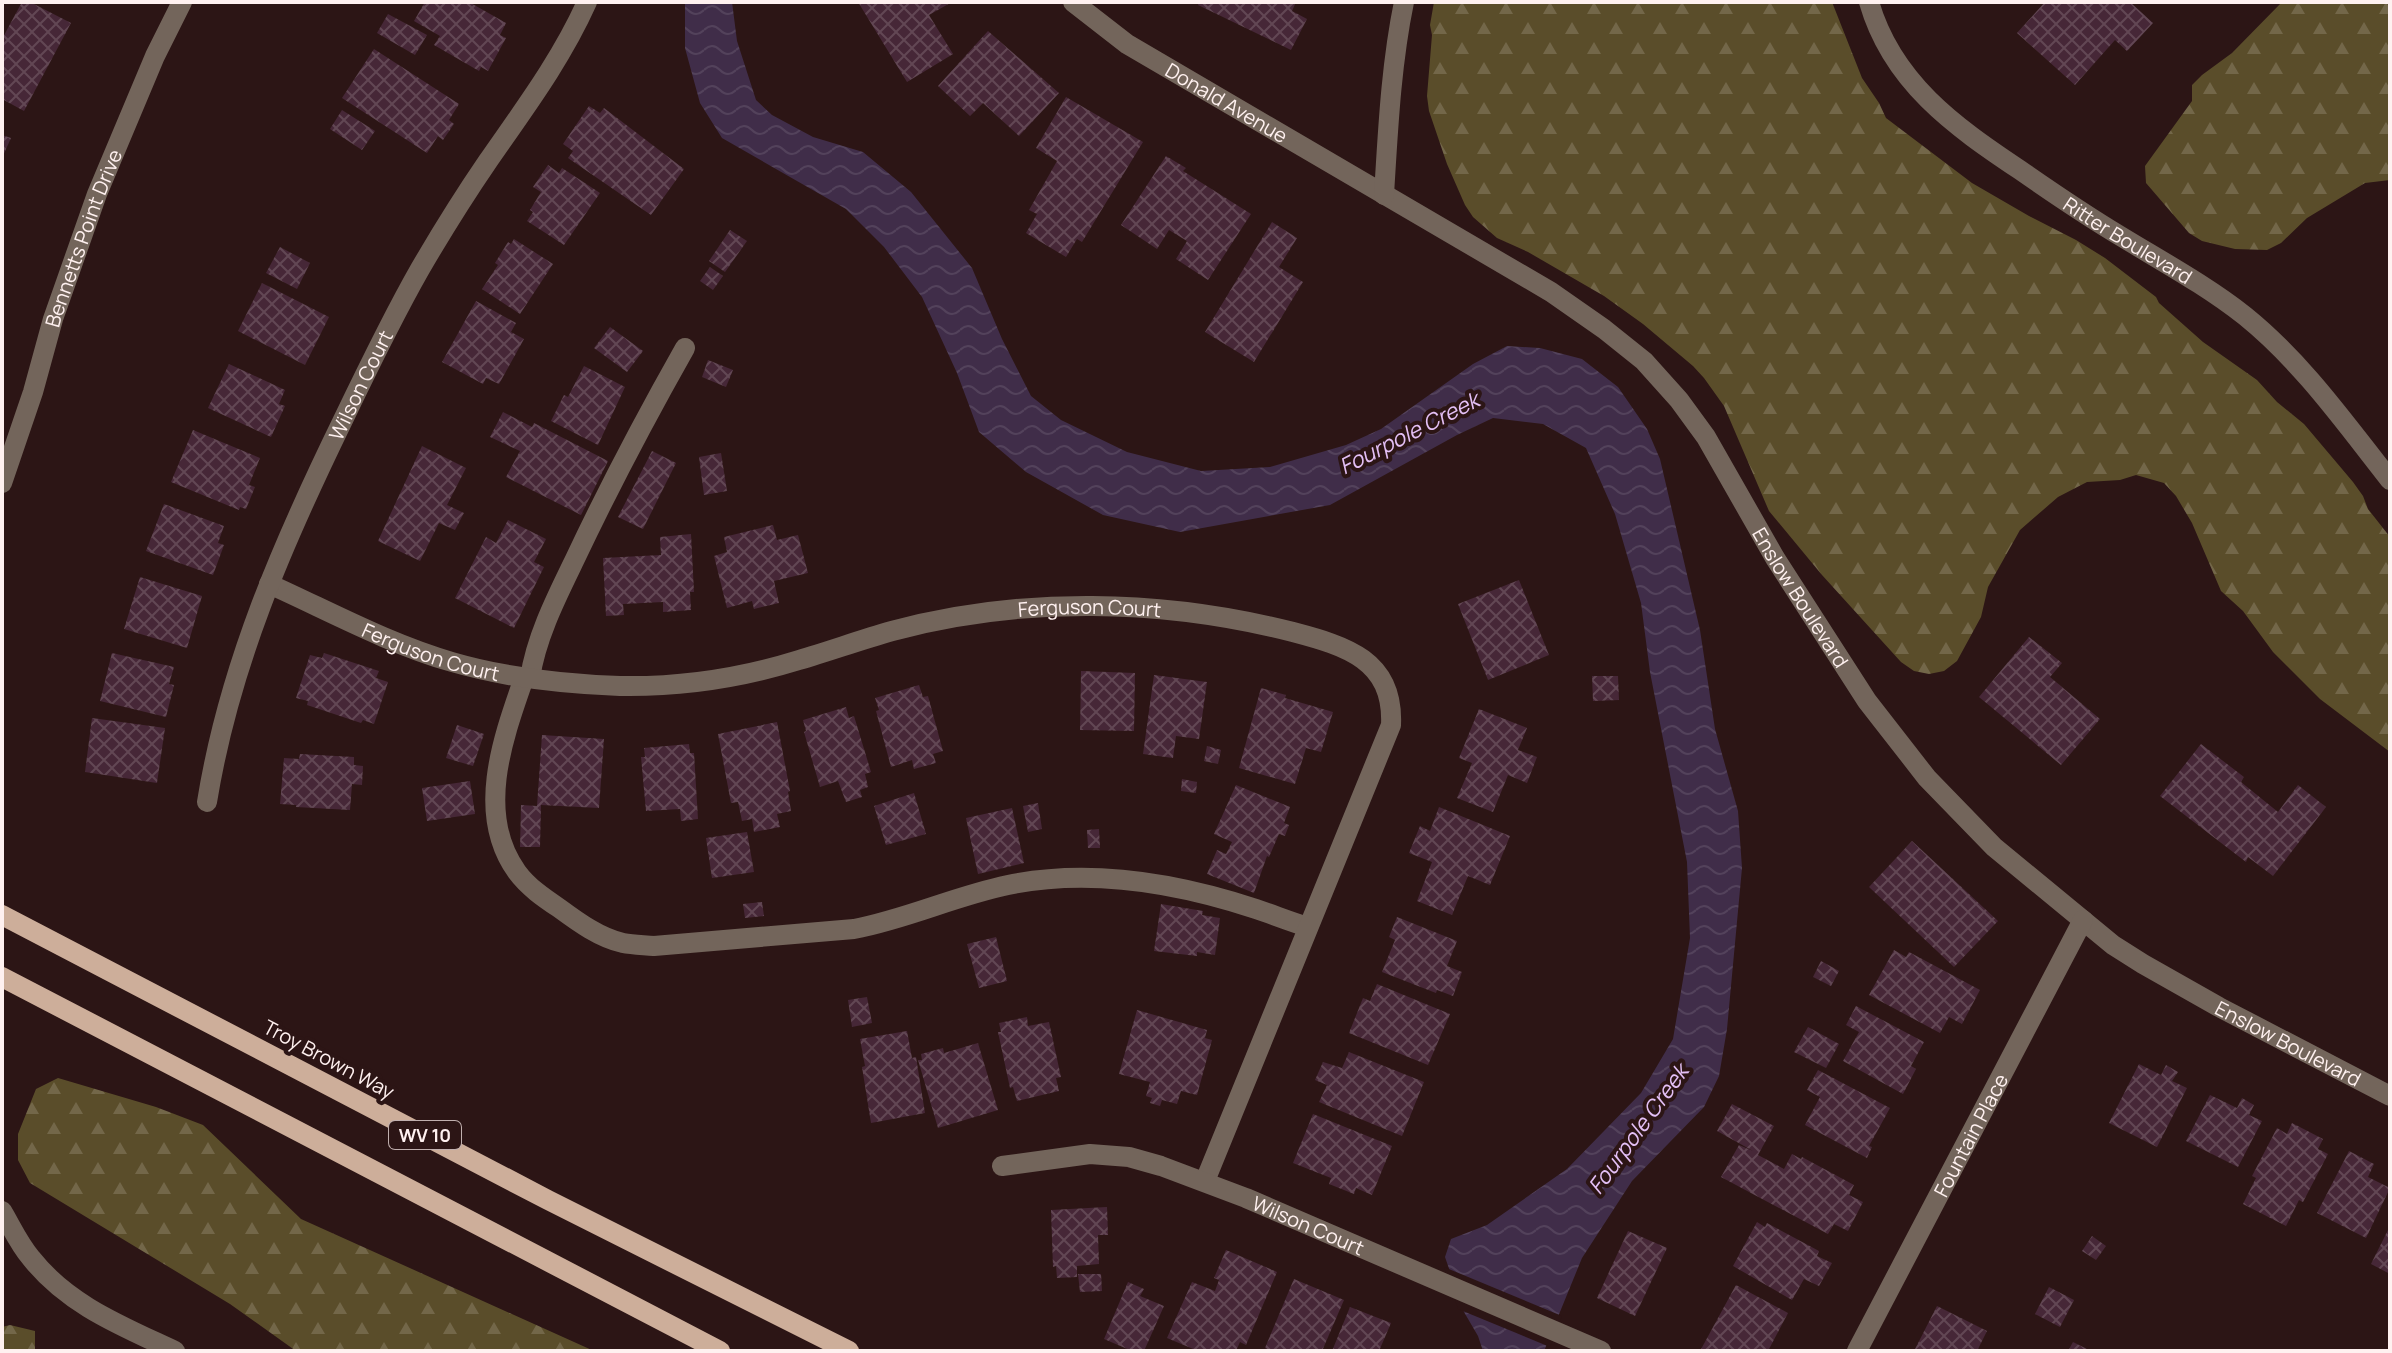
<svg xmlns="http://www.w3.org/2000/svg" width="2392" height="1353" font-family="Manrope,sans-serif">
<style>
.forest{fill:url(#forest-firs)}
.water{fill:url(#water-waves)}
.pier{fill:#2c1515}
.building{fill:url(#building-cross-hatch)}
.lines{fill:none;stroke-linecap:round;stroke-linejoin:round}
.lane{stroke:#73655b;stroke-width:20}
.street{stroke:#73655b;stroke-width:20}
.primary{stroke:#cdae9a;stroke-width:20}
.labels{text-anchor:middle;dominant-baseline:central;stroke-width:8;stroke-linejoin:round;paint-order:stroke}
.shield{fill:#2c1515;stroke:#c0afae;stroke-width:2}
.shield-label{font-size:18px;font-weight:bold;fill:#fff1f0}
.street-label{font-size:20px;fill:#fff1f0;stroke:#2c1515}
.water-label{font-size:22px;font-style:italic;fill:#e4c0f6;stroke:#2c1515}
</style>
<defs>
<pattern id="forest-firs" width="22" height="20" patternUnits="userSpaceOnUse" patternTransform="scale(2)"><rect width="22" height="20" fill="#5a4d2a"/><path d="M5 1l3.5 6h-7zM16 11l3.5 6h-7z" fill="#736749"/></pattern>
<pattern id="water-waves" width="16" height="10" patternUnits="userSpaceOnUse" patternTransform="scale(2)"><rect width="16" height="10" fill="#402d49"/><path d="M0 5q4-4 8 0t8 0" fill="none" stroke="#53425b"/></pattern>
<pattern id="building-cross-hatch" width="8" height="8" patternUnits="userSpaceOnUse" patternTransform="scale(2)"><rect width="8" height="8" fill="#462737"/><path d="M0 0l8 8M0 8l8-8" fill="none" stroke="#624754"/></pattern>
</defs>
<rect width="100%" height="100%" fill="#2c1515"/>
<g class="forest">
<path d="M1434 2H1832L1862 78 1879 103 1886 118 1972 183 2029 216 2076 240 2105 258 2156 297 2159 303 2203 342 2257 380 2277 402 2304 424 2353 482 2363 496 2368 509 2390 537V752L2320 699 2273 652 2243 611 2221 591 2192 523 2176 496 2164 483 2136 475 2120 480 2087 482 2058 497 2020 530 1988 587 1981 617 1957 661 1944 671 1929 674 1914 671 1901 662 1822 575 1769 511 1724 406 1704 378 1693 366 1643 324 1604 296 1528 252 1497 238 1473 217 1465 205 1447 164 1429 111 1427 96 1432 35 1430 25Z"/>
<path d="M2282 2H2390V180L2365 183 2307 218 2281 243 2267 250 2235 249 2202 241 2189 233 2146 183 2145 166 2192 101V85L2202 75 2232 53Z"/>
<path d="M58 1078 156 1107 203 1125 301 1219 594 1351H296L230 1304 30 1183 18 1160V1134L36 1089Z"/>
<path d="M10 1325 35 1331V1351H2V1327Z"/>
</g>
<path class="water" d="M685 2H732L737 41 756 100 772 115 813 137 863 152 911 192 972 268 1002 339 1031 396 1061 420 1127 452 1201 471 1270 467 1346 445 1381 429 1473 364 1507 346 1540 348 1582 359 1618 387 1647 429 1660 459 1700 630 1715 729 1738 811 1742 868 1727 1029 1719 1076 1704 1107 1632 1181 1582 1258 1544 1351H1483L1478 1336 1464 1312 1445 1257 1451 1239 1487 1225 1567 1169 1641 1093 1673 1039 1690 938 1687 862 1650 672 1641 603 1615 514 1586 448 1543 424 1493 418 1457 435 1330 505 1180 532 1103 515 1026 472 979 432 957 373 922 297 884 247 846 209 722 138 700 103 685 48Z"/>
<path class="pier" d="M1444 1267 1562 1316 1550 1347 1458 1309Z"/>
<g class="building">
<path d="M22 2H30L71 23 24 111 2 99V39Z"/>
<path d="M425 2H469L506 23 500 35 506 38 488 71 481 67 479 71 434 45 440 36 414 21Z"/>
<path d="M858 2H952L929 15 953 54 907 82Z"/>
<path d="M1199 2H1296L1292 11 1307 19 1291 50 1198 5Z"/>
<path d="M2045 2 2083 4 2085 2H2130L2153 23 2127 51 2115 40 2075 85 2017 33Z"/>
<path d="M388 14 427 35 415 55 377 33Z"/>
<path d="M988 31 1059 93 1019 136 983 103 970 116 938 86Z"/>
<path d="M374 49 459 104 449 120 454 124 443 140 438 136 427 153 342 98Z"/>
<path d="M1066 97 1143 142 1082 242 1077 239 1066 257 1026 233 1037 214 1029 210 1057 161 1036 148Z"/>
<path d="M589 106 600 113 604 108 684 169 651 215 568 158 573 151 563 144Z"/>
<path d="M342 110 375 131 362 150 330 129Z"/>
<path d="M2 135 11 138 2 158Z"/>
<path d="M1166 156 1186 168 1183 171 1251 214 1208 280 1176 259 1187 241 1169 230 1157 249 1121 225Z"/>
<path d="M548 165 559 173 562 168 600 193 564 245 527 221 533 212 530 210 541 192 533 187Z"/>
<path d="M1272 222 1297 238 1279 267 1303 282 1254 362 1205 332Z"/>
<path d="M730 230 747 241 725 272 709 261Z"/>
<path d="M514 239 553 264 520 314 482 289 498 265 495 263 508 242 511 244Z"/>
<path d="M280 247 310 263 297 289 266 273Z"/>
<path d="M710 267 723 276 713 290 700 281Z"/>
<path d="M262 283 329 317 305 365 238 331Z"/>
<path d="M476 301 516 323 511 332 524 339 499 384 486 378 483 384 442 362Z"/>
<path d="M610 327 643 351 627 372 594 348Z"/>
<path d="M708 360 733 370 726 387 702 377Z"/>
<path d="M229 364 285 390 279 404 285 406 271 437 208 408Z"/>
<path d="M584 366 625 387 598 445 551 421 564 395 568 397Z"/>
<path d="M503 412 532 427 534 423 608 461 581 515 506 477 520 451 490 437Z"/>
<path d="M193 430 260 458 249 485 255 487 246 509 240 507 239 510 171 482Z"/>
<path d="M422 446 466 468 447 505 464 513 455 530 439 523 420 561 378 541Z"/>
<path d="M652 451 676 463 643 529 618 517Z"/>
<path d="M721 453 727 491 704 495 699 457Z"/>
<path d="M164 504 224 526 218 543 224 545 213 575 146 551Z"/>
<path d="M508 520 546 539 534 562 544 567 514 628 455 598 486 537 496 543Z"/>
<path d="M773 525 777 540 798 535 808 573 774 581 779 603 754 609 752 601 727 608 714 556 727 552 724 537Z"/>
<path d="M691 534 694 592H690L691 610 663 612V602L623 604 624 615 606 616 603 558 661 555 660 537Z"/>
<path d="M140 577 202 596 187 648 124 629Z"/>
<path d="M1519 580 1549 655 1488 680 1458 604Z"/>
<path d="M2029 637 2062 663 2050 677 2100 719 2061 765 1979 697Z"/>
<path d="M112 653 174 667 169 684 174 685 166 717 100 701Z"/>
<path d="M324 653 379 671 376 678 388 682 374 724 363 720 361 723 307 705 308 701 296 698 310 655 322 658Z"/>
<path d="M1081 671 1135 673 1134 731 1080 730Z"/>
<path d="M1154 675 1207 682 1199 739 1176 736 1173 758 1143 754Z"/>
<path d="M1592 676H1618L1619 700 1593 701Z"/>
<path d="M919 685 923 697 928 696 943 751 933 754 936 763 914 769 912 760 891 767 876 711 879 710 875 698Z"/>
<path d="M1261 688 1286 695 1285 698 1333 712 1321 752 1306 748 1295 784 1239 768Z"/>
<path d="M846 707 849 718 854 716 871 772 865 774 868 787 860 790 862 797 846 802 838 781 820 787 804 732 806 731 803 720Z"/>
<path d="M1479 709 1527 728 1518 750 1537 757 1527 783 1508 775 1493 812 1457 798 1472 763 1459 758Z"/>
<path d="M92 718 165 728 157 783 85 772Z"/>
<path d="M777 722 790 791 788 792 791 811 777 814 780 827 754 832 752 819 742 821 738 802 731 803 718 734Z"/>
<path d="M457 725 484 734 473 766 446 758Z"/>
<path d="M542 735 604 739 599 808 541 805 540 847H520L521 805 537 806Z"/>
<path d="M689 744 690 753H694L698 819 681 821 680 809 646 811 641 757H645L644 748Z"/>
<path d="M2201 744 2244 777 2241 782 2278 812 2298 785 2326 807 2273 876 2248 857 2246 862 2160 796Z"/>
<path d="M1207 746 1221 750 1218 764 1204 761Z"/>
<path d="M300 754 354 757V765L363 766 362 785 352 784 350 810 296 807V805L280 804 284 758 299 759Z"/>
<path d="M1182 779 1197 782 1196 793 1181 791Z"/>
<path d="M470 781 475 814 427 821 422 788Z"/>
<path d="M1236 785 1290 807 1284 823 1289 825 1285 836 1279 834 1269 857 1267 856 1254 893 1207 874 1217 850 1226 854 1232 842 1214 834Z"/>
<path d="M914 793 926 834 886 845 874 806Z"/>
<path d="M1038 803 1042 829 1028 832 1023 806Z"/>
<path d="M1439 807 1510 836 1490 885 1468 876 1452 915 1417 901 1432 862 1409 853 1420 826 1430 831Z"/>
<path d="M1012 808 1024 863 978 874 966 818Z"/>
<path d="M1099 829 1100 848H1088L1087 830Z"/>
<path d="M747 832 754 872 712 878 706 838Z"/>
<path d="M1912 841 1998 921 1954 967 1869 887Z"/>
<path d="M762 902 764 916 745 918 743 904Z"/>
<path d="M1161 904 1203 911 1202 915 1220 918 1215 955 1197 952V956L1154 951Z"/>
<path d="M1397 917 1457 941 1447 966 1462 972 1453 996 1437 990 1436 993 1382 972 1395 940 1389 937Z"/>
<path d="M996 937 1007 981 979 988 967 944Z"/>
<path d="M1894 950 1906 957 1909 952 1980 990 1962 1024 1949 1017 1940 1033 1869 995Z"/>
<path d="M1821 961 1839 971 1831 986 1813 977Z"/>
<path d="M1377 984 1450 1014 1428 1065 1349 1033 1363 998 1370 1001Z"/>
<path d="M867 997 872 1023 852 1027 848 1000Z"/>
<path d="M1856 1006 1924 1042 1911 1066 1916 1069 1903 1094 1843 1061 1859 1032 1846 1025Z"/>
<path d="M1137 1010 1207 1030 1205 1038 1212 1040 1197 1095 1181 1091 1177 1104 1162 1100 1160 1106 1150 1103 1152 1098 1146 1096 1150 1082 1119 1074Z"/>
<path d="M1027 1017 1028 1026 1049 1022 1061 1077 1056 1078 1059 1091 1017 1101 1013 1087 1010 1088 998 1032H1001L999 1023Z"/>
<path d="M1808 1027 1839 1044 1826 1068 1794 1052Z"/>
<path d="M907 1031 912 1058 916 1057 925 1113 871 1123 862 1067 865 1066 860 1039Z"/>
<path d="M978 1043 998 1110 938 1128 918 1060H922L921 1054 943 1048 944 1053Z"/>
<path d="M1349 1052 1424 1082 1402 1136 1319 1102 1327 1085 1315 1080 1323 1062 1342 1068Z"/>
<path d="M2139 1064 2161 1075 2166 1065 2178 1072 2172 1081 2187 1088 2157 1147 2109 1123Z"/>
<path d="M1818 1070 1890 1108 1869 1146 1872 1147 1867 1158 1805 1125 1820 1097 1807 1090Z"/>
<path d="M2210 1095 2237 1108 2242 1098 2254 1105 2249 1115 2262 1121 2238 1167 2186 1141Z"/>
<path d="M1732 1104 1774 1126 1758 1155 1784 1169 1792 1154 1801 1159 1802 1157 1854 1185 1849 1195 1863 1202 1848 1231 1834 1224 1828 1234 1721 1177 1739 1145 1753 1151 1717 1131Z"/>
<path d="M1313 1114 1392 1146 1372 1195 1356 1188 1354 1194 1329 1184 1331 1178 1293 1163Z"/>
<path d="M2292 1123 2323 1139 2318 1149 2328 1154 2303 1202 2299 1200 2286 1226 2243 1204 2256 1178 2252 1176 2277 1128 2287 1134Z"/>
<path d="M2349 1151 2374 1164 2368 1177 2390 1188 2366 1238 2317 1213Z"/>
<path d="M1107 1207 1108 1235H1098L1099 1264 1077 1266V1277L1057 1278 1056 1266 1053 1267 1051 1210Z"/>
<path d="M1757 1222 1765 1227 1767 1223 1819 1251 1817 1256 1832 1263 1819 1286 1804 1279 1792 1300 1733 1266Z"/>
<path d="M2390 1226V1274L2371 1264Z"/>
<path d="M1628 1231 1667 1248 1635 1316 1597 1298Z"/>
<path d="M2092 1236 2106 1246 2096 1260 2082 1251Z"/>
<path d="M1226 1250 1277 1272 1246 1345 1240 1342 1236 1351H1198L1167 1338 1192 1282 1215 1291 1219 1280 1214 1278Z"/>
<path d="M1078 1274H1101L1102 1291 1080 1292Z"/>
<path d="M1294 1279 1344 1300 1322 1351H1271L1265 1348Z"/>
<path d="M1128 1282 1144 1289 1140 1296 1164 1306 1144 1351H1132L1104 1339Z"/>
<path d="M1736 1285 1788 1313 1768 1351H1700Z"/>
<path d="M2049 1287 2074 1300 2060 1327 2035 1314Z"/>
<path d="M1937 1306 1987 1331 1977 1351H1914Z"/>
<path d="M1350 1307 1391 1323 1379 1351H1332Z"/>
<path d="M2073 1342 2091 1351H2068Z"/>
</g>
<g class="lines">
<g class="lane">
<path d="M524 678C503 738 475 814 517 872 528 887 544 898 559 908 578 922 600 938 623 943 633 945 644 945 654 946L854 929C907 919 955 896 1008 885 1090 868 1177 883 1256 909 1274 915 1291 922 1308 927"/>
<path d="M530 678C536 637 557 596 575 559 609 487 646 417 685 348"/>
</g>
<g class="street">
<path id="s1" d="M1073 2 1127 44 1551 292 1604 329 1644 361 1679 400 1706 437 1775 558 1867 701 1927 778 1994 847 2113 945 2143 964 2219 1007 2390 1096"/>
<path id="s2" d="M1869 2C1892 82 1954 126 2020 170 2053 193 2087 216 2122 237 2163 262 2207 286 2245 316 2302 362 2345 423 2390 480"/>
<path d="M1384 195C1388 130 1391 65 1404 2"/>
<path id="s3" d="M2 483 33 392 53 319 97 194 155 56 182 2"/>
<path id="s4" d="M269 584C329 611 389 644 452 662 507 678 563 684 620 686 680 687 741 678 799 660 830 651 860 640 892 631 1022 596 1163 599 1293 632 1346 646 1394 660 1391 725L1205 1181"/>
<path id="s5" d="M207 802C229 666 283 543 343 420 367 370 392 318 420 269 441 233 464 196 488 161 524 109 561 60 587 2"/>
<path id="s6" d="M1002 1166 1090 1154 1129 1157 1161 1166 1246 1198 1601 1351"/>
<path d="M2 1211C11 1226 19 1244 31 1258 68 1305 122 1326 175 1351"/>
<path id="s7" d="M1857 1351 2083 920"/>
</g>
<g class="primary">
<path d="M2 915 548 1200 849 1351"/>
<path d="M2 977 720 1351"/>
</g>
</g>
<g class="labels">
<rect class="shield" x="389" y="1121" width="72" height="28" rx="6"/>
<g class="shield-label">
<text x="425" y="1135">WV 10</text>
</g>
<g class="street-label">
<text stroke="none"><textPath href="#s1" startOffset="184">Donald Avenue</textPath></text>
<text stroke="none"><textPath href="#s3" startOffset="258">Bennetts Point Drive</textPath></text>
<text stroke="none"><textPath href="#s2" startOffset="360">Ritter Boulevard</textPath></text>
<text stroke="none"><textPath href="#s5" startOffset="446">Wilson Court</textPath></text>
<text stroke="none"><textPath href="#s1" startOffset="960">Enslow Boulevard</textPath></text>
<text stroke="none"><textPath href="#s4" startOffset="848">Ferguson Court</textPath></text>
<text stroke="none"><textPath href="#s4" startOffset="176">Ferguson Court</textPath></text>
<text stroke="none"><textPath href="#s1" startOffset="1632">Enslow Boulevard</textPath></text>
<text transform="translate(329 1059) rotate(28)">Troy Brown Way</text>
<text stroke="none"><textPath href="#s7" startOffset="244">Fountain Place</textPath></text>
<text stroke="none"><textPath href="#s6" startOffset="320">Wilson Court</textPath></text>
</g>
<g class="water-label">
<text transform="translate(1409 433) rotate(-27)">Fourpole Creek</text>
<text transform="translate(1638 1129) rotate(-54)">Fourpole Creek</text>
</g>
</g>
<rect width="2392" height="1353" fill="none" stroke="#fff1f0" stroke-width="8"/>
</svg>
